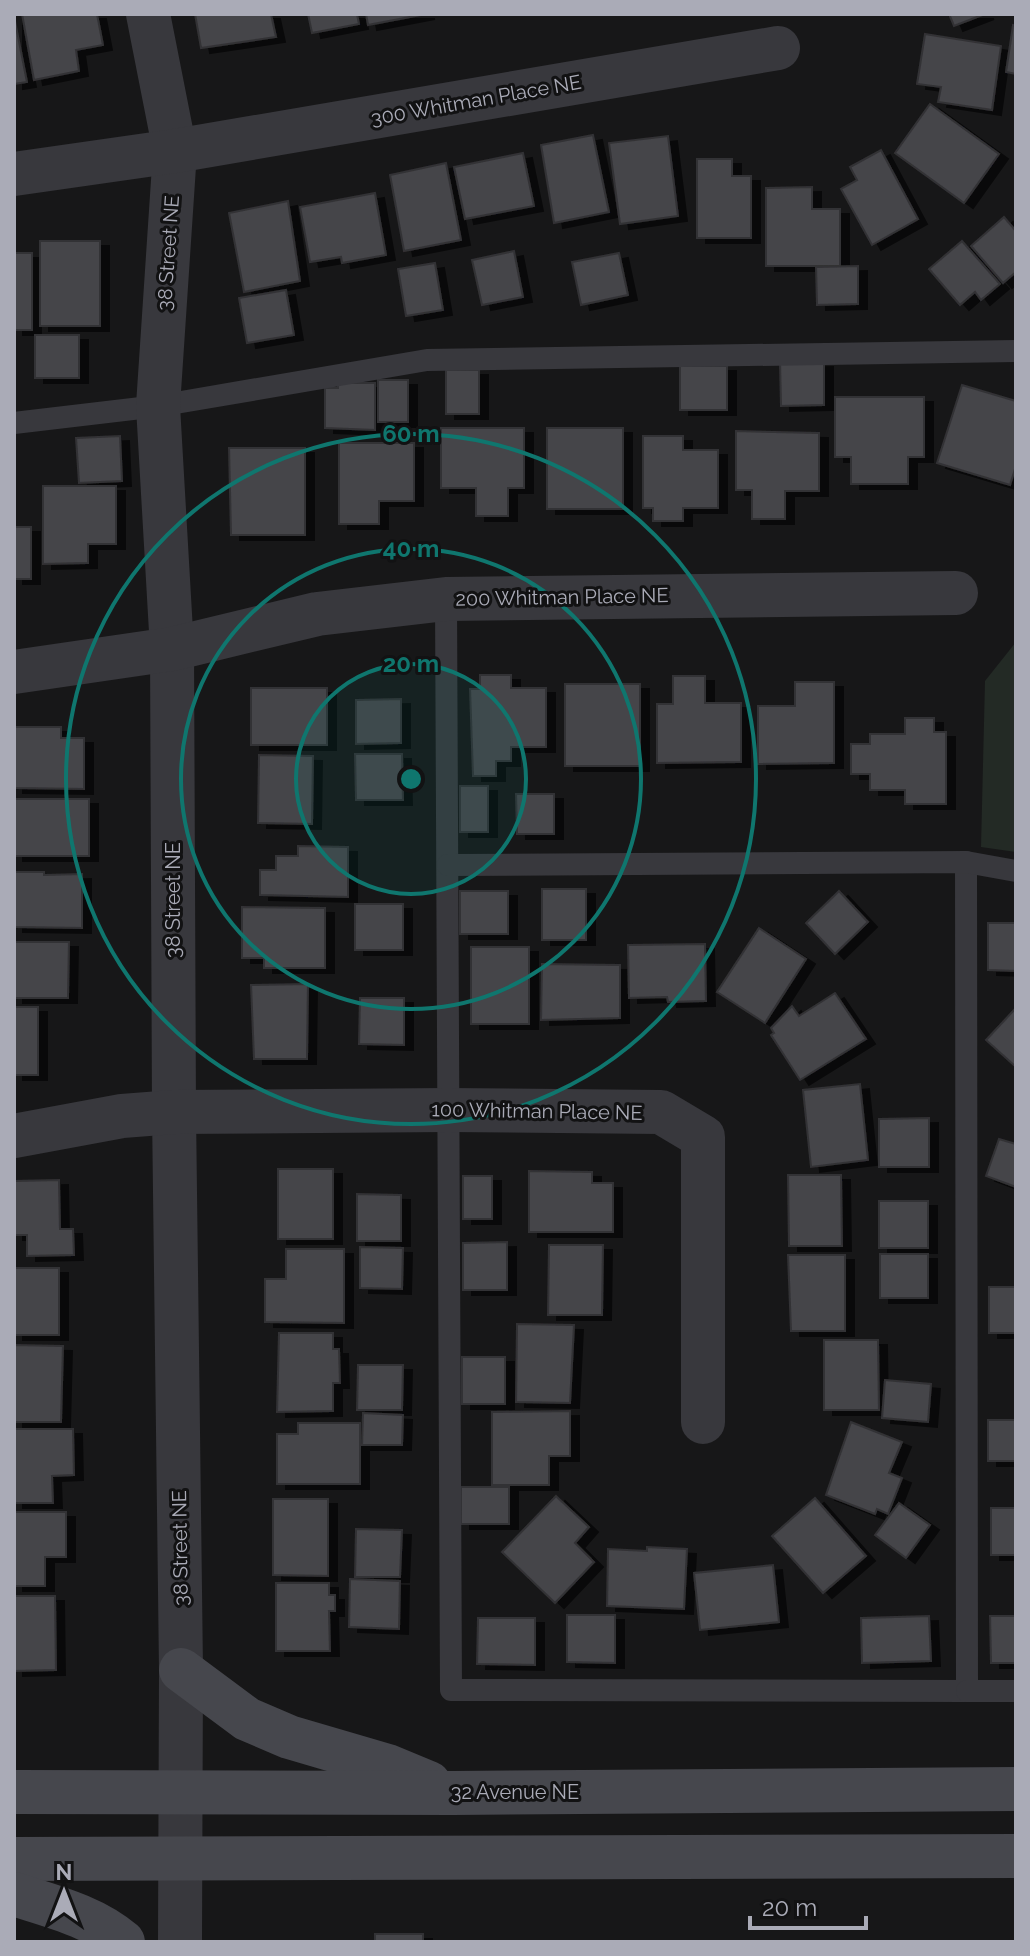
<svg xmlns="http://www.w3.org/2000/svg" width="1030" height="1956" font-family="Raleway,sans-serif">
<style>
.green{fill:#232a25}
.building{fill:#444448;stroke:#323134;stroke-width:2;filter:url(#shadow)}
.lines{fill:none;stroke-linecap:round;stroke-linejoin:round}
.lane{stroke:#38383d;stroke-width:22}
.street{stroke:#38383d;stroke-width:44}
.secondary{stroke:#46474d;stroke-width:44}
.ring{fill:none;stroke:#0f766e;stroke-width:4}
.labels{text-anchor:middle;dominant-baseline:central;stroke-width:6;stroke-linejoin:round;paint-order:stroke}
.street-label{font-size:20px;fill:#aaabb7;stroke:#121213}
.centre{fill:#0f766e;stroke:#121213;stroke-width:4}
.ring-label{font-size:24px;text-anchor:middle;font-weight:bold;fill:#0f766e;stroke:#121213;stroke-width:6;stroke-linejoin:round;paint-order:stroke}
</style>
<defs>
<filter id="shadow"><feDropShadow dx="9" dy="5" stdDeviation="0" flood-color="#0009"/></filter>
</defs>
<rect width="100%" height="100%" fill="#171718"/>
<path class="green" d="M1016 642V852L981 847 985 681Z"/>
<g class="building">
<path d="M22 14H97L103 45 76 50 79 71 34 80Z"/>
<path d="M195 14H271L276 37 201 48Z"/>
<path d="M308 14H357L359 24 312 33Z"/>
<path d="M366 14H426L368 25Z"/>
<path d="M949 14H985L954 26Z"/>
<path d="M14 16 27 82 14 84Z"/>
<path d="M1013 25 1016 26V74L1006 72Z"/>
<path d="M925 34 1001 46 992 110 938 102 941 87 917 84Z"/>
<path d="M930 104 999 154 964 203 895 153Z"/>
<path d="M593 135 609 212 554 223 541 145Z"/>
<path d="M668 136 678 216 620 224 609 143Z"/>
<path d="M881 150 918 219 872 245 841 189 857 180 850 167Z"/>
<path d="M523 153 534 206 465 219 454 167Z"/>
<path d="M697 159H732V176H751V238H697Z"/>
<path d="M446 163 461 240 404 251 390 175Z"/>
<path d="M812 187V209H840V266H766V188Z"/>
<path d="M375 193 386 255 342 263 341 257 310 262 300 207Z"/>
<path d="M288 201 300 281 244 292 229 213Z"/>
<path d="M1004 217 1016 231V272L1003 283 971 246Z"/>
<rect x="40" y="241" width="60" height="85"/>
<path d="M962 241 1000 284 981 300 975 292 960 305 929 269Z"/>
<path d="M514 251 523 297 482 305 472 260Z"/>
<rect x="14" y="253" width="18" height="77"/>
<path d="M619 253 628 295 581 305 572 262Z"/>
<path d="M435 263 443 310 406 316 398 269Z"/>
<path d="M858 266V304L817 305 816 267Z"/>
<path d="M286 290 294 335 247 343 239 298Z"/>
<rect x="35" y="335" width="44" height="43"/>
<path d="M824 362V405L781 406 780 363Z"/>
<rect x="680" y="366" width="47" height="44"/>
<rect x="446" y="370" width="33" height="44"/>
<rect x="378" y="380" width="30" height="42"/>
<path d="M338 383H375V430L325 428V388H338Z"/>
<path d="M962 385 1016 401V466L1010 485 937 463Z"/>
<path d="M835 397H924V457H908V484H851V457H835Z"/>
<path d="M441 428H524V488H508V516H476V488H441Z"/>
<rect x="547" y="428" width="76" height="81"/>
<path d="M736 431 819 433V491H785V519H752V490H736Z"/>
<path d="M120 436 122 481 79 483 76 438Z"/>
<path d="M643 436H683V450H718V508H683V521H653V508H643Z"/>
<path d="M339 443H414V501H379V524H339Z"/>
<path d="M229 448H305V535H231Z"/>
<path d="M43 486H116V544H88V563L43 564Z"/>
<rect x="14" y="527" width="17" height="52"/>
<path d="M480 675H511V688H546V747H511V761H496V776H473L470 689H480Z"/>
<path d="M673 676H705V703H741V762L657 763V704H673Z"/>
<path d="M795 682H834V763L758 764V706H795Z"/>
<rect x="565" y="684" width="75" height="82"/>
<rect x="251" y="688" width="76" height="57"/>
<path d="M401 699V743L356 744V700Z"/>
<path d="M905 718H934V732H946V804H905V790H870V774H851V744H870V734H905Z"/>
<path d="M14 727H61V738H84V789L14 788Z"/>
<path d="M355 754H402L403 800H356Z"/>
<path d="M259 755 313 756 312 824 258 823Z"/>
<rect x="460" y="786" width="28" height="46"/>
<path d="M516 794H554V834H517Z"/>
<rect x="14" y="799" width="75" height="57"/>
<path d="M298 846 348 847V897L260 895V870H276V856H298Z"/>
<path d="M14 872H44V875L82 874V928L14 927Z"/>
<rect x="542" y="889" width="44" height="51"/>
<rect x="460" y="891" width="48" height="43"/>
<path d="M839 891 868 922 835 954 806 923Z"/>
<rect x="355" y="904" width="48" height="46"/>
<path d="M242 907 325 908V968H264V958H242Z"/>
<path d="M988 923H1016V971L988 970Z"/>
<path d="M759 928 806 959 765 1023 717 992Z"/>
<path d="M14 942H69L68 998H14Z"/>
<path d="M705 944 706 1001 668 1002 667 997 629 998 628 945Z"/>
<rect x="471" y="947" width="58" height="77"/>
<path d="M542 964 620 965V1018L541 1020Z"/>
<path d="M308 984 307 1059H254L251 985Z"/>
<path d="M835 993 866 1039 800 1080 771 1035 774 1033 771 1028 792 1006 799 1016Z"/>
<path d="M360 998H404V1045L359 1044Z"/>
<rect x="14" y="1007" width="24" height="68"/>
<path d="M1014 1010 1016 1012V1067L986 1040Z"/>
<path d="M860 1084 868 1160 811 1167 803 1090Z"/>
<path d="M929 1118V1167H879V1119Z"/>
<path d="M999 1139 1016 1144V1187L986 1176Z"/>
<rect x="278" y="1169" width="55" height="70"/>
<path d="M529 1171 592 1172V1183H613V1232H529Z"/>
<path d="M788 1175H841L842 1246H789Z"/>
<rect x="463" y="1176" width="29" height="43"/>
<path d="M59 1180 60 1229H73L74 1255 27 1256V1235H14V1181Z"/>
<path d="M357 1194 401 1195V1241H357Z"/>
<rect x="879" y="1201" width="49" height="47"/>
<path d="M507 1242V1290H463V1243Z"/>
<path d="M549 1245H603L602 1315H548Z"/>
<path d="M360 1247 403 1248 402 1289 360 1288Z"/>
<path d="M286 1249H344V1323L265 1322V1279H286Z"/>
<rect x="880" y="1254" width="48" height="44"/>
<path d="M788 1255H845V1331H791Z"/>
<rect x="14" y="1268" width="45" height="67"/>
<rect x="989" y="1287" width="27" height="46"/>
<path d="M517 1324 574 1325 570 1403 516 1402Z"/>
<path d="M279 1333H333V1349H339L340 1383H333V1411L277 1412Z"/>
<path d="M824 1340H878L879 1410H824Z"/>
<path d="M14 1345 63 1346 61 1422H14Z"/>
<rect x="462" y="1357" width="43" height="47"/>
<path d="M358 1365H403L402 1410H357Z"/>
<path d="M885 1380 931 1384 928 1422 882 1418Z"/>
<path d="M570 1411V1456H549V1485H492V1412Z"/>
<path d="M363 1413 403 1415 402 1445H362Z"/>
<rect x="988" y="1420" width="28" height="41"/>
<path d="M851 1422 902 1442 889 1473 902 1478 888 1514 877 1509 875 1514 826 1495Z"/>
<path d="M298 1423H360V1484H277V1434H298Z"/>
<path d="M14 1429H73L74 1475 52 1476 53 1503H14Z"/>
<rect x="461" y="1487" width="48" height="37"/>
<path d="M556 1496 589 1527 575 1543 594 1562 555 1603 502 1552Z"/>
<path d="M815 1498 866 1556 823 1593 772 1536Z"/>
<path d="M273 1499H328V1576L273 1575Z"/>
<path d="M899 1503 930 1525 906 1558 875 1535Z"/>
<rect x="991" y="1508" width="25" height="47"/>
<path d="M14 1512H66V1557H45V1586H14Z"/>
<path d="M356 1529 402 1530 400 1577H355Z"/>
<path d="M647 1547 687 1549 684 1609 607 1606 608 1549 647 1551Z"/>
<path d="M773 1565 779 1622 700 1630 694 1573Z"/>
<path d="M350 1579 400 1581 399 1629 349 1627Z"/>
<path d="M276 1583H329V1595H335V1611H329L330 1651H276Z"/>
<path d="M14 1596H55L56 1670 14 1671Z"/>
<path d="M567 1615H615V1663L567 1662Z"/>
<path d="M929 1616 931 1661 862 1663 861 1618Z"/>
<path d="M990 1616H1016V1663H991Z"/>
<path d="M478 1618H535V1665L477 1664Z"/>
<rect x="375" y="1934" width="48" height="8"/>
</g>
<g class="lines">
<g class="lane">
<path d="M14 423 158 406 427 360 1016 351"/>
<path d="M446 599 451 1690 967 1691 966 862"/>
<path d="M448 865 966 862 1016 871"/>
<path d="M967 1691H1016"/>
</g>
<g class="street">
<path d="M148 14 175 151 158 406 172 649 174 1112 181 1670 180 1942"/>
<path d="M14 174 175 151 778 48"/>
<path d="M14 672 172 649 317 614 446 599 956 593"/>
<path d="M14 1136 122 1116 174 1112 448 1110 661 1112 703 1137V1422"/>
</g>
<g class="secondary">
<path d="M181 1670 247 1719 289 1737 388 1766 429 1783"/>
<path d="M14 1792 453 1793 1016 1789"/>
<path d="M14 1859 1016 1856"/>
<path d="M14 1894C51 1906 93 1916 123 1942"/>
</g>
</g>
<circle cx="411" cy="779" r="115" fill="#0f766e" fill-opacity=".12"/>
<g class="ring">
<circle cx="411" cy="779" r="115"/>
<circle cx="411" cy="779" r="230"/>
<circle cx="411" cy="779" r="345"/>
</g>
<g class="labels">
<g class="street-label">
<text transform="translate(476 100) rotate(-10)">300 Whitman Place NE</text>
<text transform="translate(168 253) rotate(-86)">38 Street NE</text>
<text transform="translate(562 597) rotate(-1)">200 Whitman Place NE</text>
<text transform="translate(173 900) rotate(-90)">38 Street NE</text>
<text transform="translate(537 1111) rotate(1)">100 Whitman Place NE</text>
<text transform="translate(180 1548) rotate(-91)">38 Street NE</text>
<text x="515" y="1792">32 Avenue NE</text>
</g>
</g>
<circle cx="411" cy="779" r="12" class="centre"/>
<g class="ring-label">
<text x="411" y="442">60 m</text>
<text x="411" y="557">40 m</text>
<text x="411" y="672">20 m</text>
</g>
<rect width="1030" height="1956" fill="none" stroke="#aaabb7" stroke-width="32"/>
<g transform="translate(64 1892)" stroke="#121213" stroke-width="6" paint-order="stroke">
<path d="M0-6L14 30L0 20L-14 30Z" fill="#aaabb7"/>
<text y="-12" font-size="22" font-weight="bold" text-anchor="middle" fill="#aaabb7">N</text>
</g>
<path d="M750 1916v12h116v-12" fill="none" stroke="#aaabb7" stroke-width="4"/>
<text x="762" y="1916" font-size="24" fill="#aaabb7" stroke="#121213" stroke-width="6" paint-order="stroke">20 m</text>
</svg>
